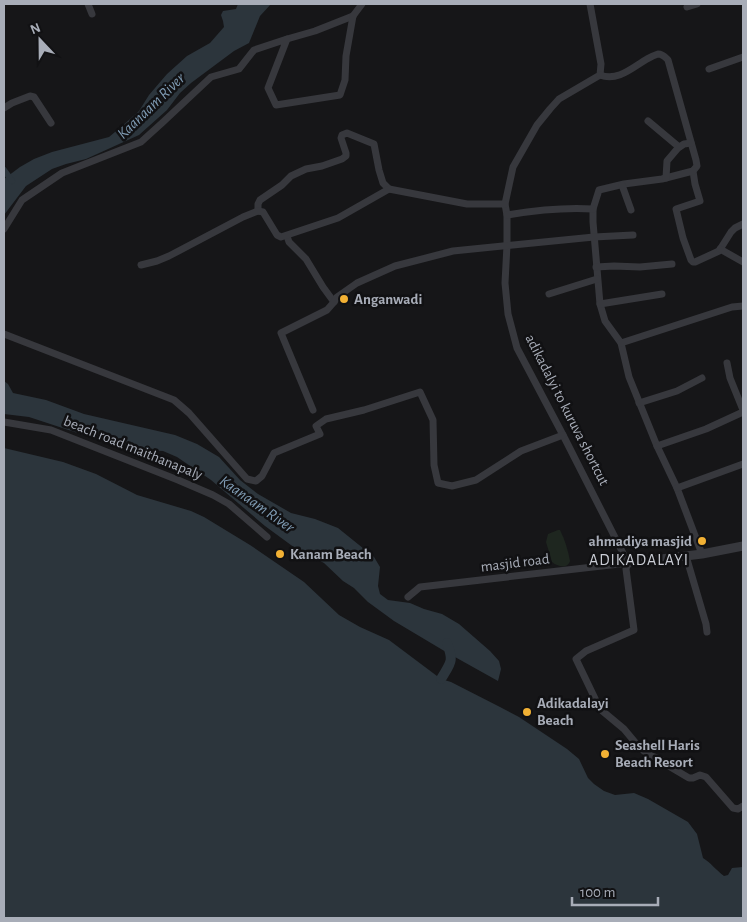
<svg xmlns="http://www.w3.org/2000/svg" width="747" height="922" font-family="'Alegreya Sans',sans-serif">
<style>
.green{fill:#1e261f}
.water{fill:#2c353c}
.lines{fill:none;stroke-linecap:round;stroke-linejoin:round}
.canal{stroke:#2c353c;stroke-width:6}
.river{stroke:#2c353c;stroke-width:10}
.minor{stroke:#37383d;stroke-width:7}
.tertiary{stroke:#37383d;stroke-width:9}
.poi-dot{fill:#f2b134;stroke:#111113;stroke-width:2}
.labels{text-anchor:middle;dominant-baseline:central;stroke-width:5;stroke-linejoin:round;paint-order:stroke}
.poi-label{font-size:15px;font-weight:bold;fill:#a8adb8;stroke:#111113;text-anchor:start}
.street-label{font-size:15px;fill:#a8adb8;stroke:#111113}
.water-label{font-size:16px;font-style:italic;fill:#7f9bb3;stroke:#111113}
.neighbourhood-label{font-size:16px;letter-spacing:1px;fill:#c9ccd4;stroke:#111113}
</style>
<rect width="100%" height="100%" fill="#161618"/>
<path class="green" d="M558 530H560C565 540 568 550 570 561 567 570 557 566 552 562L546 542 548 534Z"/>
<g class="water">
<path d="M238 4H271L260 16 249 43 234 51 191 83 180 93 167 110 139 135 86 159 66 164 52 169 26 186 4 215V179L20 167 34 159 52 152 109 137 121 127 139 111 149 95 167 74 187 56 210 43 224 27 223 21 221 15 223 11 236 9Z"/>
<path d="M4 381 8 384 13 393 46 400 84 414 175 435 197 444 219 457 240 480 258 494 291 513 315 519 338 528 374 557 380 567 378 586 380 594 388 600 410 603 424 609 442 614 459 624 490 651 499 661 501 669 498 681 446 652 394 621 368 602 354 588 343 581 324 563 295 548 265 526 211 480 177 457 163 451 146 450 102 441 29 417 4 414Z"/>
<path d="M4 448 63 462 96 474 137 495 191 511 204 517 250 545 304 582 339 615 360 627 389 640 441 679 451 682 500 707 519 717 567 749 579 759 588 778 594 784 604 791 615 795 634 793 648 799 688 822 697 834 703 858C711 863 716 870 724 876L728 875 732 868 743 867V918H4Z"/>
</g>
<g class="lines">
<path class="canal" d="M4 170 12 181"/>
<path class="river" d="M441 679C451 662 454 662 447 643"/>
<g class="minor">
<path d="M88 4 92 14"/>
<path d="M590 4 601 64 600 75 559 99 550 109 537 125 513 167 505 204 507 215V245L505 283 508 314 517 348 563 435 628 563"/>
<path d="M687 7 697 4"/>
<path d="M287 39 315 31 353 16"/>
<path d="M709 69 743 57"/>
<path d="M600 75C618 82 633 67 647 59 650 57 655 55 658 54 663 54 665 57 668 60L696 160 697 166 693 171 695 184 700 201 676 209 683 238 691 260 693 262H695L719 251 731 232 735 228 743 224"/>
<path d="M4 108 12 103 30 96 34 97 51 123"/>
<path d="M648 121 679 147"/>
<path d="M693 171 662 179 624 184 599 190 593 209V222L600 304 605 321 621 343 629 377 657 446 677 488 702 554"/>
<path d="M666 178 667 161 678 148 684 144 691 143"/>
<path d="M622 185 631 210"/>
<path d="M258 211V204L260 200 282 185 291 176 306 169 322 166 342 159 346 156V153L341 138 342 135 347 133 374 144 379 170 383 183 389 189"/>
<path d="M507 215C537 210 563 207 593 209"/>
<path d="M4 229 22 200 62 173 141 142 162 123 211 77 239 69 254 50 287 39 268 88 276 105 340 95 345 80 346 56 353 16 362 4"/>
<path d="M287 236 289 242 306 259 323 287 334 302"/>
<path d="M720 249 743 262"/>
<path d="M141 265 157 261 169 256 243 217 258 211 263 212 277 235 281 237 338 218 389 189 467 204H505"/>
<path d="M596 267 614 266 640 267 672 264"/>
<path d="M549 294 597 279"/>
<path d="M600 304 662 294"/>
<path d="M4 334 174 400 189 413 247 479 256 481 262 476 274 453 320 434 316 426 326 419 364 410 420 392 433 420 434 465 438 483 452 486 476 480 521 451 563 435"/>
<path d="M621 343 732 307 743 306"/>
<path d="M727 363 730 378 743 410"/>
<path d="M639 403 677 391 702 378"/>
<path d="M313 410 281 333 327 310 334 302 337 297 357 283 395 266 453 251 594 237 633 235"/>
<path d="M4 422 51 430 178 480 213 495 229 504 267 537"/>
<path d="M657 446 706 429 743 412"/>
<path d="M677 488 743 464"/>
<path d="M686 556 706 624 707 632"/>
<path d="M628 563 626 569 634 630 586 651 576 659 600 709 624 729 639 747 649 755 660 759 667 765 689 778H693L700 775 706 777 733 808 738 809 743 806"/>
<path d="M408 597 420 587 628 563"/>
</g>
<path class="tertiary" d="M628 563 702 554 743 546"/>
</g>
<g class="poi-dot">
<circle cx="344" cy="299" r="5"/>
<circle cx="702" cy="541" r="5"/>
<circle cx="280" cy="554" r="5"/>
<circle cx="527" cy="712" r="5"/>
<circle cx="605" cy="754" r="5"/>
</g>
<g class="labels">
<g class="poi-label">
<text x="354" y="299">Anganwadi</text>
<text x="692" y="541" text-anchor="end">ahmadiya masjid</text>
<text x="290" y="554">Kanam Beach</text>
<text x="537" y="703">Adikadalayi<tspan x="537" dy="17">Beach</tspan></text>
<text x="615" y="745">Seashell Haris<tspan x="615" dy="17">Beach Resort</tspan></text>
</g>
<g class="street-label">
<text transform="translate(567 410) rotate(63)">adikadalyi to kuruva shortcut</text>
<text transform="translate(133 448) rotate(22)">beach road maithanapaly</text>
<text transform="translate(515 563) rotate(-7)">masjid road</text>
</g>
<g class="water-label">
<text transform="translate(151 106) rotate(-44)">Kaanaam River</text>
<text transform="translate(257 504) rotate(35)">Kaanaam River</text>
</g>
<g class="neighbourhood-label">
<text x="639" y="560">ADIKADALAYI</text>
</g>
</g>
<rect width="747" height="922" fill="none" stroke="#a8adb8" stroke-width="10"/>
<g transform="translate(40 40) rotate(338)" stroke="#111113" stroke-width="4" paint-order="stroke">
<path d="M0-4L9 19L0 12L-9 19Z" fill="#a8adb8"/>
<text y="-8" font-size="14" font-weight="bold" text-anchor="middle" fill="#a8adb8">N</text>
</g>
<path d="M572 897v8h86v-8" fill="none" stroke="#a8adb8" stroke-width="2.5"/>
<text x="580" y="897" font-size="15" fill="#a8adb8" stroke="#111113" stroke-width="4" paint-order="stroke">100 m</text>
</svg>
